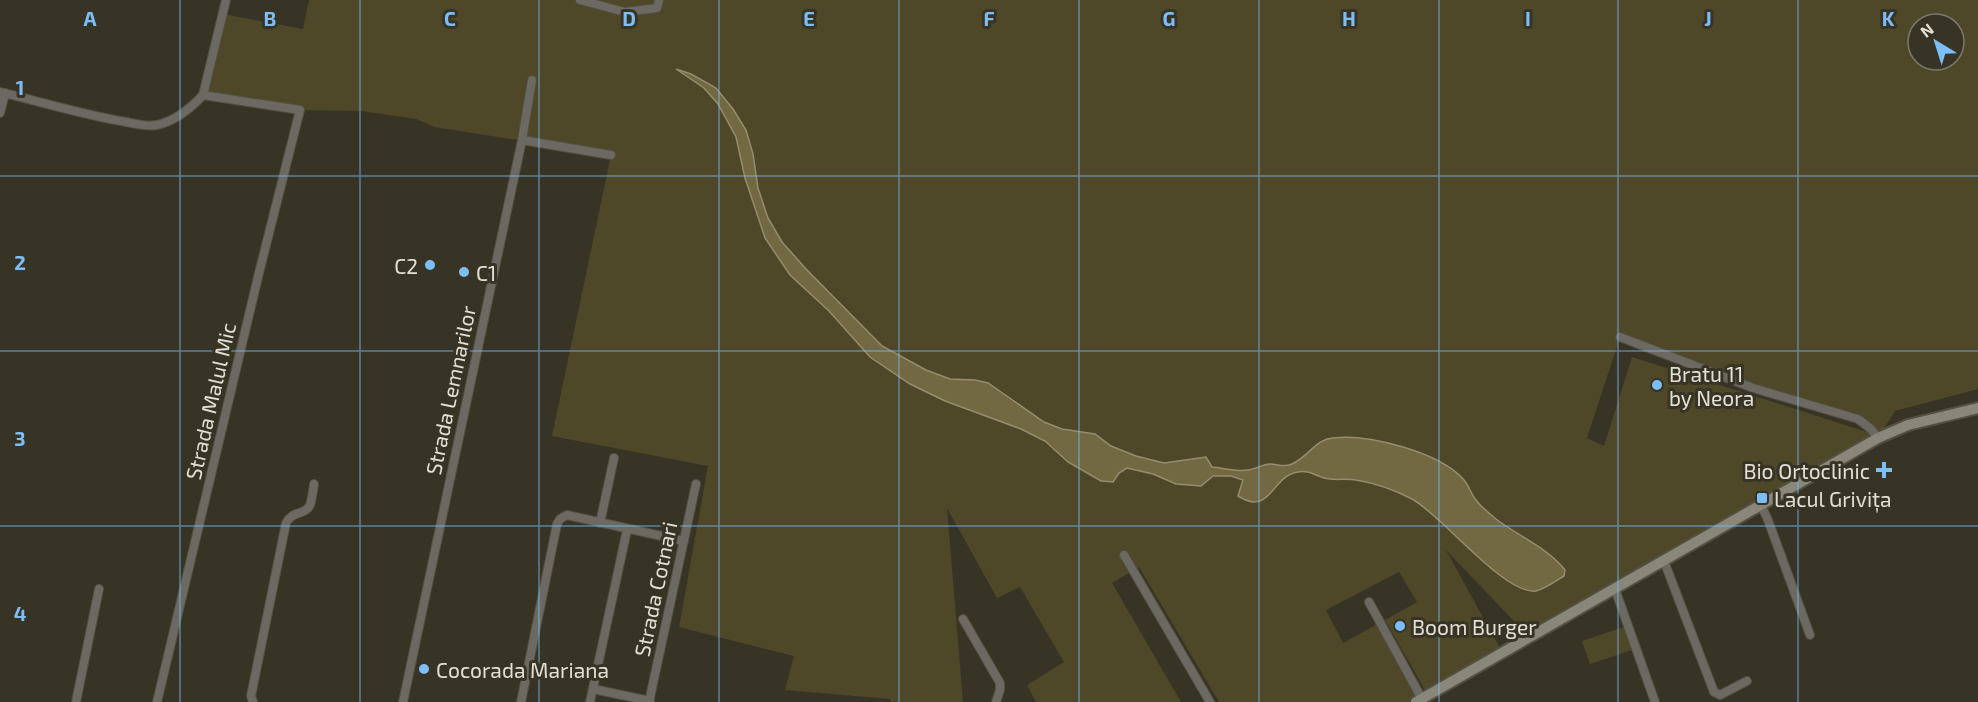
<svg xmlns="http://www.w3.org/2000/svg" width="1978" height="702" font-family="'Exo 2',sans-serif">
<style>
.green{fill:#4e4728;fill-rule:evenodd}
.water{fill:#726942;stroke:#948d6e;stroke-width:1.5}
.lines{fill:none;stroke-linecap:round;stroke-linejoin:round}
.street-casing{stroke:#535041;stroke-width:10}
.secondary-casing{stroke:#535041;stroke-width:14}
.street{stroke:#6b6961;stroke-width:8}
.secondary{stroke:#89867a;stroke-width:10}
.grid{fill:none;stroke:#7cbef9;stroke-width:1.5;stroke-opacity:0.55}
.poi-dot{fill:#7cbef9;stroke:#383425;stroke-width:2}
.labels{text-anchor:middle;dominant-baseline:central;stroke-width:6;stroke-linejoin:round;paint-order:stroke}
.poi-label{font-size:21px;fill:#e2e0d6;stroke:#383425;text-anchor:start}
.street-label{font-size:21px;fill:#e2e0d6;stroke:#383425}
.grid-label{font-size:20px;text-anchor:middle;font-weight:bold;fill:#7cbef9;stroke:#383425;stroke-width:6;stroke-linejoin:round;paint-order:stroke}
</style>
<rect width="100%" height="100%" fill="#383425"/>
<g class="green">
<path d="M309 0H1978V389L1895 411 1878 438 1858 419 1620 337 1587 438 1604 446 1632 357 1870 433 1874 438 1529 637 1446 550 1502 652 1428 695 1385 620 1417 602 1399 572 1326 610 1343 643 1381 622 1422 699 1416 702H1219L1139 567 1112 583 1181 702H1036L1027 685 1064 662 1020 587 997 598 947 508 963 702H891L890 699 785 690 794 656 679 627 708 466 552 436 611 155 435 127 416 119 362 111 300 110 203 95 223 14 303 29ZM1918 24H1954V60H1918Z"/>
<path d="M1624 627 1632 650 1590 664 1582 641Z"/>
</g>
<path class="water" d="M676 69 691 74 716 88 733 109 746 130 753 154 758 188 768 218 782 242 806 269 882 346 926 370 950 379 975 380 988 383 1044 422 1062 429 1095 434 1111 446 1136 456 1164 463 1206 457 1212 467C1224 468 1237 472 1248 470 1256 469 1263 464 1270 464 1278 464 1284 468 1292 464 1308 457 1316 439 1333 438 1369 434 1440 452 1464 480 1469 486 1471 494 1476 500 1481 507 1489 513 1496 519 1518 536 1548 548 1565 570L1564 576C1556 581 1545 589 1536 591 1504 595 1442 515 1412 499 1395 490 1374 483 1356 480 1346 478 1334 481 1324 478 1314 475 1309 470 1298 472 1271 476 1271 517 1238 496L1243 480 1231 476H1213L1201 486 1176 484 1153 474 1127 468 1119 473 1113 482 1101 481 1068 462 1045 441 1021 429 945 401 910 384 870 357 829 311 790 275 765 238 745 178 736 137 718 104 704 88Z"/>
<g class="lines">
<g class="street-casing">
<g id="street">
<path d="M580 0 625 12 657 8 659 0"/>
<path d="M0 92C42 102 83 115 126 122 136 124 147 127 157 125 175 121 191 108 203 95"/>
<path d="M203 95 226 0"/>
<path d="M0 113 5 93"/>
<path d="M522 140 611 155"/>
<path d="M1620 337 1753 388 1858 419 1871 429 1878 438"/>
<path d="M1761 505 1768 520 1810 635"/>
<path d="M600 523 614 458"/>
<path d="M1124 555 1210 702"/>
<path d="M1664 561 1714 692 1720 695 1747 681"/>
<path d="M1615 589 1655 702"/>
<path d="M1369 602 1422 699"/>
<path d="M963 619 1000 683V690L996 702"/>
<path d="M593 689 650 701"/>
<path d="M76 702 99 589"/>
<path d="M157 702 258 277 300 110 203 95"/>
<path d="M253 702 251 696 286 523C293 510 306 515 310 505 312 499 313 491 314 484"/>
<path d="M403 702 522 140 532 80"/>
<path d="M521 702 557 524 560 519 567 515 684 541"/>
<path d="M590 702 627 530"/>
<path d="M649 702 696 484"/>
</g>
</g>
<g class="secondary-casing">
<path id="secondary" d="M1416 702 1878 438 1908 425 1978 408"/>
</g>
<use href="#street" class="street"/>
<use href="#secondary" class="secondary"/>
</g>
<path class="grid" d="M180 0V702M360 0V702M539 0V702M719 0V702M899 0V702M1079 0V702M1259 0V702M1439 0V702M1618 0V702M1798 0V702M0 176H1978M0 351H1978M0 526H1978"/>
<g class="poi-dot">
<circle cx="430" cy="265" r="6"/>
<circle cx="464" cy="272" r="6"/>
<circle cx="1657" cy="385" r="6"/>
<path d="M1881 461h6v6h6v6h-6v6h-6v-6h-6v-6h6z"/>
<rect x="1756" y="492" width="12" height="12" rx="3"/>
<circle cx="1400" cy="626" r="6"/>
<circle cx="424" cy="669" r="6"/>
</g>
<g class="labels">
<g class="poi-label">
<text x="418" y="265" text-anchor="end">C2</text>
<text x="476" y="272">C1</text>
<text x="1669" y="373">Bratu 11<tspan x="1669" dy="24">by Neora</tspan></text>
<text x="1870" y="470" text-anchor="end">Bio Ortoclinic</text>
<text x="1774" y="498">Lacul Grivița</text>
<text x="1412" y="626">Boom Burger</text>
<text x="436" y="669">Cocorada Mariana</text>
</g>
<g class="street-label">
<text transform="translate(450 390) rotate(-78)">Strada Lemnarilor</text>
<text transform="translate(210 401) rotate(-77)">Strada Malul Mic</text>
<text transform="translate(655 589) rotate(-78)">Strada Cotnari</text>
</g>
</g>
<g class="grid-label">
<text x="90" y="26">A</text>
<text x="270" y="26">B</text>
<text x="450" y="26">C</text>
<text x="629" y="26">D</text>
<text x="809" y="26">E</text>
<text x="989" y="26">F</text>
<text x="1169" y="26">G</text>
<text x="1349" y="26">H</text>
<text x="1528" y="26">I</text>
<text x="1708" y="26">J</text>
<text x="1888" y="26">K</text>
<text x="20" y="95">1</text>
<text x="20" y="270">2</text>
<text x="20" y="446">3</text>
<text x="20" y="621">4</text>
</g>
<g transform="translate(1936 42) rotate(322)"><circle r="28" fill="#383425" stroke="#7c796c" stroke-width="1.5"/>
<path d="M0-4.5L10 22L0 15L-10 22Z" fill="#7cbef9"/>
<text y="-9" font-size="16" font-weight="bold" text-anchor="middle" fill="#e2e0d6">N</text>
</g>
</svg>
